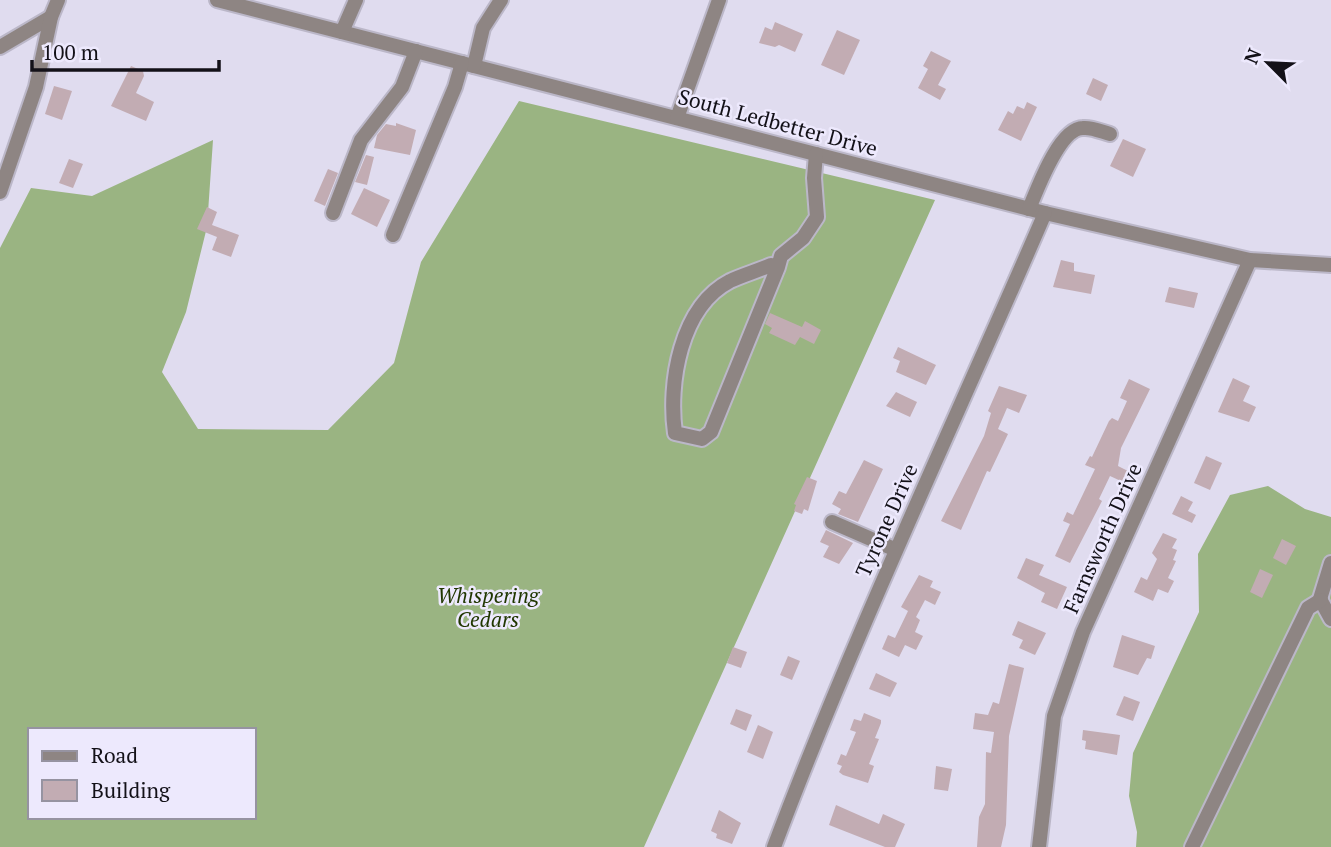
<svg xmlns="http://www.w3.org/2000/svg" width="1331" height="847" font-family="'PT Serif',serif">
<style>
.forest{fill:#9ab482;fill-rule:evenodd}
.building{fill:#c2acb3}
.lines{fill:none;stroke-linecap:round;stroke-linejoin:round}
.minor-casing{stroke:#bbb7c8;stroke-width:18}
.minor{stroke:#8e8583;stroke-width:14}
.labels{text-anchor:middle;dominant-baseline:central;stroke-width:5;stroke-linejoin:round;paint-order:stroke}
.street-label{font-size:21px;fill:#131118;stroke:#ede9fd}
.park-label{font-size:21px;font-style:italic;fill:#203700;stroke:#ede9fd}
</style>
<rect width="100%" height="100%" fill="#e0dcef"/>
<g class="forest">
<path d="M519 101 935 200 644 847H0V248L31 188 92 196 213 140 207 227 186 312 162 372 198 429 328 430 394 363 421 262ZM30 730H254V817H30Z"/>
<path d="M1268 486 1305 509 1331 517V847H1136L1137 832 1129 796 1133 753 1199 612 1198 554 1230 495Z"/>
</g>
<g class="building">
<path d="M775 22 803 34 795 52 779 45 775 47 759 43 765 27 772 30Z"/>
<path d="M837 30 860 40 844 75 821 65Z"/>
<path d="M931 51 951 61 938 85 946 89 940 100 918 88 928 69 923 66Z"/>
<path d="M131 66 143 71 144 76 136 93 154 102 146 121 111 106Z"/>
<path d="M1093 78 1108 85 1101 101 1086 94Z"/>
<path d="M54 86 72 91 62 120 45 114Z"/>
<path d="M1027 102 1037 107 1021 141 998 130 1008 111 1013 114 1017 106 1024 109Z"/>
<path d="M396 123 416 130 410 155 374 148 377 135 386 124 396 126Z"/>
<path d="M1123 139 1146 149 1133 177 1110 166Z"/>
<path d="M366 155 374 157 367 185 355 182Z"/>
<path d="M69 159 83 164 73 188 59 183Z"/>
<path d="M328 169 338 173 325 206 314 201Z"/>
<path d="M364 188 390 200 377 227 351 214Z"/>
<path d="M207 207 217 212 212 225 239 235 231 257 212 250 217 237 197 229Z"/>
<path d="M1061 260 1074 263V271L1095 275 1091 294 1053 287Z"/>
<path d="M1169 287 1198 293 1194 308 1165 302Z"/>
<path d="M770 313 802 327 805 321 821 330 814 344 800 337 795 345 769 333 772 328 765 324Z"/>
<path d="M898 347 936 365 926 385 896 372 900 361 893 358Z"/>
<path d="M1233 378 1250 386 1243 401 1256 407 1249 422 1218 412Z"/>
<path d="M1129 379 1150 389 1121 448 1118 466 1128 471 1123 482 1110 476 1099 499 1102 501 1070 563 1055 556 1070 524 1063 521 1067 512 1073 515 1095 469 1085 465 1090 456 1092 457 1109 421 1112 418 1118 421 1127 401 1120 398Z"/>
<path d="M999 386 1027 395 1019 413 1007 408 998 429 1008 434 990 472 987 471 961 530 941 521 984 436 991 413 988 411Z"/>
<path d="M896 392 917 402 910 417 886 406Z"/>
<path d="M1206 456 1222 463 1210 490 1194 483Z"/>
<path d="M864 460 883 469 858 522 838 514 841 509 832 504 839 491 846 494Z"/>
<path d="M807 477 817 481 808 511 804 509 802 514 794 511 796 505 794 504Z"/>
<path d="M1181 496 1193 502 1188 511 1196 515 1192 523 1172 514Z"/>
<path d="M826 530 853 543 839 564 823 557 829 546 820 542Z"/>
<path d="M1163 533 1177 539 1172 548 1177 550 1173 560 1176 561 1168 578 1174 581 1168 593 1158 589 1153 601 1134 592 1141 577 1147 580 1157 559 1152 553Z"/>
<path d="M1282 539 1296 546 1286 565 1273 558Z"/>
<path d="M1026 558 1044 565 1039 575 1067 587 1057 609 1041 602 1045 593 1017 578Z"/>
<path d="M1260 569 1273 575 1262 598 1250 592Z"/>
<path d="M919 575 933 581 930 587 941 592 935 605 925 600 916 617 920 620 915 632 923 636 916 650 905 645 899 657 882 649 888 635 895 638 908 611 901 607Z"/>
<path d="M1018 621 1046 633 1035 655 1019 648 1023 640 1012 635Z"/>
<path d="M1122 635 1155 646 1151 659 1147 658 1138 675 1113 667Z"/>
<path d="M733 647 747 652 741 668 727 663Z"/>
<path d="M788 656 800 661 792 680 780 675Z"/>
<path d="M1009 664 1024 668 1009 736 1006 825 1001 847H977L979 817 985 804 986 752 991 753 994 732 973 729 975 713 988 715 993 702 999 704Z"/>
<path d="M876 673 897 683 890 697 869 689Z"/>
<path d="M1124 696 1140 702 1133 721 1116 715Z"/>
<path d="M736 709 752 715 746 731 730 724Z"/>
<path d="M864 713 881 720V723L875 738 879 739 869 764 874 766 868 783 843 775 839 772 842 766 837 764 841 754 846 756 856 732 850 730 854 719 861 721Z"/>
<path d="M758 725 773 732 763 759 747 752Z"/>
<path d="M1083 730 1120 735 1117 755 1085 749 1086 741 1082 740Z"/>
<path d="M936 766 952 769 948 791 934 789Z"/>
<path d="M836 805 879 824 883 814 905 824 895 847H885L829 825Z"/>
<path d="M719 810 741 823 732 844 716 838 717 834 711 831Z"/>
</g>
<g class="lines">
<g class="minor-casing">
<g id="minor">
<path d="M217 0 1045 213 1250 260 1331 265"/>
<path d="M342 32 356 0"/>
<path d="M0 47 51 17"/>
<path d="M474 66 483 28 501 0"/>
<path d="M677 118 719 0"/>
<path d="M0 192 36 87 51 17 58 0"/>
<path d="M1029 209C1037 190 1059 128 1083 128 1092 127 1102 132 1110 134"/>
<path d="M333 213 361 140 402 87 416 51"/>
<path d="M393 235 455 87 462 63"/>
<path d="M778 267 771 265C757 271 743 275 730 281 680 307 668 384 675 433L702 439 711 432 778 267 781 256 803 238 817 217 814 178 816 154"/>
<path d="M832 522 894 549"/>
<path d="M1331 563 1320 599 1331 619"/>
<path d="M774 847C855 632 954 424 1045 213"/>
<path d="M1039 847 1054 716 1083 632 1250 260"/>
<path d="M1192 847 1308 608 1321 600"/>
</g>
</g>
<use href="#minor" class="minor"/>
</g>
<g class="labels">
<g class="street-label">
<text transform="translate(778 122) rotate(15)">South Ledbetter Drive</text>
<text transform="translate(886 520) rotate(-66)">Tyrone Drive</text>
<text transform="translate(1102 538) rotate(-66)">Farnsworth Drive</text>
</g>
<g class="park-label">
<text x="488" y="595">Whispering<tspan x="488" dy="24">Cedars</tspan></text>
</g>
</g>
<rect x="28" y="728" width="228" height="91" fill="#ede9fd" stroke="#9693a1" stroke-width="2"/>
<rect x="42" y="751" width="35" height="10" fill="#8e8583" stroke="#9693a1" stroke-width="2"/>
<text x="91" y="763" font-size="21" fill="#131118">Road</text>
<rect x="42" y="780" width="35" height="21" fill="#c2acb3" stroke="#9693a1" stroke-width="2"/>
<text x="91" y="798" font-size="21" fill="#131118">Building</text>
<g transform="translate(1268 63) rotate(294)" stroke="#ede9fd" stroke-width="5" paint-order="stroke">
<path d="M0-5L12 26L0 18L-12 26Z" fill="#131118"/>
<text y="-10" font-size="19" font-weight="bold" text-anchor="middle" fill="#131118">N</text>
</g>
<path d="M32 60v10h187v-10" fill="none" stroke="#131118" stroke-width="3.5"/>
<text x="42" y="60" font-size="21" fill="#131118" stroke="#ede9fd" stroke-width="5" paint-order="stroke">100 m</text>
</svg>
